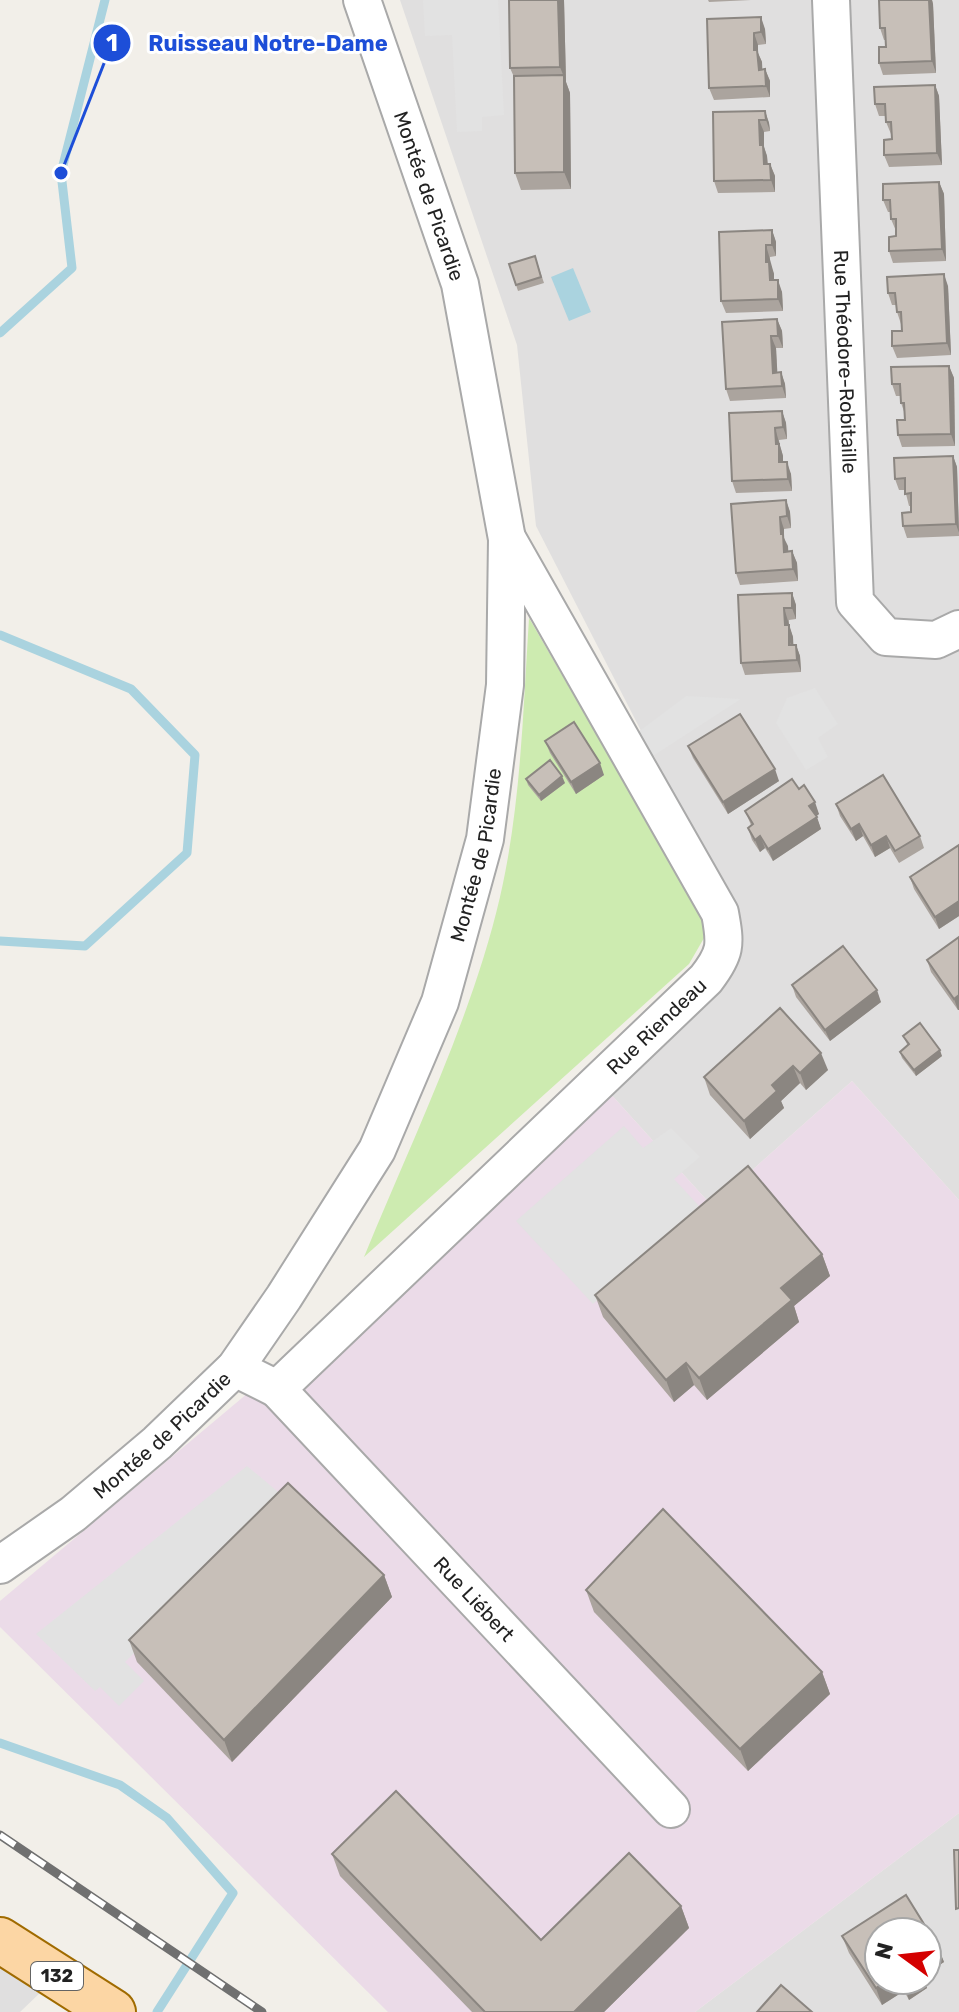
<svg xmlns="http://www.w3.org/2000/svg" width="959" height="2012" font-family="Rubik,sans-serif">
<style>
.residential{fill:#e0dfdf;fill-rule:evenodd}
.industrial{fill:#ebdbe8}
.grass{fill:#cdebb0}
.parking{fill:#e2e2e2}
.water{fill:#aad3df}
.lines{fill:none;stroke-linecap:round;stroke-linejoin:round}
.stream{stroke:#aad3df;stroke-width:9}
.minor-casing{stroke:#a9a9a9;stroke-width:40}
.major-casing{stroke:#a06b00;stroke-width:48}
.minor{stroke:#fff;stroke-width:36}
.major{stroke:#fcd6a4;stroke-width:44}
.rail-casing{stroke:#707070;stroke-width:9}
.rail{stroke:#fff;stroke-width:6;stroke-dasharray:18;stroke-linecap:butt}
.wall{fill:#aba49e}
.shaded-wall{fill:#8b8681}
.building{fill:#c7bfb8;stroke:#8b8681;stroke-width:2}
.labels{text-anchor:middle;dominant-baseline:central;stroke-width:6;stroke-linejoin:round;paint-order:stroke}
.shield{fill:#fff;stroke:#646464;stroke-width:2}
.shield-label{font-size:18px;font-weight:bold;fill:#222}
.street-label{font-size:20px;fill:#222;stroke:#fff}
.leader{fill:none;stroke:#1d4ed8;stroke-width:3}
.callout-dot{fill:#1d4ed8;stroke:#fff;stroke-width:3}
.mark-label{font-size:24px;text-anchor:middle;font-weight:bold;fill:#fff}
.callout-label{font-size:22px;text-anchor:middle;font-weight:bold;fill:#1d4ed8;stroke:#fff;stroke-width:6;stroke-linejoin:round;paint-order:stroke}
</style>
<rect width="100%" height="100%" fill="#f2efe9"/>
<g class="residential">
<path d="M400 0H959V1200L852 1081 712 1206 608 1091 738 962 737 918 536 526 517 345Z"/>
<path d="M959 1813V2012H695ZM879 1932H927V1980H879Z"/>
<path d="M0 1961 45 1988 20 2012H0Z"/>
</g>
<path class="industrial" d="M852 1081 959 1200V1813L695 2012H388L0 1627V1601L608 1091 712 1206Z"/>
<path class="grass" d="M529 618 702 916 704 938 689 964 364 1257C411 1142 472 1018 500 897 521 805 523 712 529 618Z"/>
<g class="parking">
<path d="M423 0H498L504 115 482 117V131L457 132 452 35 425 36Z"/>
<path d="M815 688 838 724 818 738 828 757 806 770 776 723 787 698Z"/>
<path d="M686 696 741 699 653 756 638 732Z"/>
<path d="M624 1126 643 1148 671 1128 700 1157 674 1179 699 1206 593 1304 516 1221Z"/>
<path d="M247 1466 289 1501 125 1662 144 1681 119 1706 100 1687 95 1691 36 1634Z"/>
</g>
<path class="water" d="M573 268 591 312 569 321 551 277Z"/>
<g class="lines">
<g class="stream">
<path d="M0 333 72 268 61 173 105 0"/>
<path d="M0 635 131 689 195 755 187 853 85 946 0 941"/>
<path d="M0 1743 120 1785 167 1818 233 1893 157 2012"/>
</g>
<g class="minor-casing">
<g id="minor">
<path id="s1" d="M831 0 855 602 886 637 936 640 959 629"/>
<path id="s2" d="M235 1368 277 1389 706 979C726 953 726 945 720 913L508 540"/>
<path id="s3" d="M277 1389 671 1809"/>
<path id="s4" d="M0 1565 73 1514 157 1443 235 1368 284 1297 377 1150 440 1002 485 839 505 685 507 539 460 284 362 0"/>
</g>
</g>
<g class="major-casing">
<path id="major" d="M0 1940 113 2012"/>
</g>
<use href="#minor" class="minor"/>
<use href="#major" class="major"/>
<g class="rail-casing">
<path id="rail" d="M0 1835 262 2012"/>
</g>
<use href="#rail" class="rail"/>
</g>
<g class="wall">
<path d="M509 0H564L566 82 570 93 571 189 521 190 515 173 514 77 510 68Z"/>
<path d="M708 0H751L709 2Z"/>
<path d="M879 0H932L933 4 936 73 883 75 879 63 886 47 885 40H884L880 28Z"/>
<path d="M707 19 765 29 766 44 758 45V53L762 62V69H765L770 81V97L714 100 709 88Z"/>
<path d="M935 85 939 96 942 165 889 167 884 155 892 139 891 134 886 122V116H879L875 104Z"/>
<path d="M765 111 769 123 770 131 764 132V147L767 156 768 164H770L775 176V192L718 193 714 181Z"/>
<path d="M939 182 944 194 946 261 893 263 889 251 896 236V231L891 219V212H888L883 200Z"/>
<path d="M772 230 776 242V256L770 257V264L774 274V280L782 292 783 311 726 313 721 301Z"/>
<path d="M535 256 544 283 518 291 509 264Z"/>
<path d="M948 286 951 355 897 358 892 346 902 331 901 324 897 312 896 305H892L888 293Z"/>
<path d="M777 319 782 331 783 348H776L777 372H781L785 384 786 398 730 401 726 389Z"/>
<path d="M949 366 954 378 955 446 902 447 898 435 905 420V414L901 403V396H896L892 384Z"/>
<path d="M782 411 786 423 787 439 779 440 780 446 783 456V462L791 474 792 491 736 493 732 481Z"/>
<path d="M953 456 957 467 959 536 907 538 903 526 911 512V506H909L905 490H899L895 479Z"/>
<path d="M786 500 790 512 791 528 784 529V538L788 552 792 551 797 563 798 581 740 585 736 573Z"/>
<path d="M792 593 796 605V619L789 620V626L793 637V645H796L800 656 801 672 745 675 741 663Z"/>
<path d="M545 741 604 775 576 794 550 753Z"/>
<path d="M688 746 779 781 728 814 693 758Z"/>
<path d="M526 779 565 783 541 801 528 785Z"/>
<path d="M799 789 819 814 816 816 821 829 773 861 765 848 760 852 752 840 748 828 751 825 745 811Z"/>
<path d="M836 804 920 836 924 848 899 863 890 848 875 857 863 836 856 841 840 816Z"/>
<path d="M959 845V916L939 929 914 889 910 877Z"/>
<path d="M959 937 958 1010 931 972 927 960Z"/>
<path d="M792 985 881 1002 830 1041 796 997Z"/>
<path d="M780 1008 828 1070 806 1090 800 1083 781 1101 784 1108 750 1139 710 1095 704 1077Z"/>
<path d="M903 1036 942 1056 916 1076 902 1058 900 1052 908 1046Z"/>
<path d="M822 1254 830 1276 794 1306 799 1322 707 1400 694 1385 674 1402 603 1317 595 1295Z"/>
<path d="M384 1575 392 1597 232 1762 137 1662 129 1640Z"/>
<path d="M586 1590 822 1672 830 1694 748 1771 594 1612Z"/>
<path d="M332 1854 541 1940 681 1906 689 1928 604 2012H472L340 1876Z"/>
<path d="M906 1895 937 1945 944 1962 927 1973V1932H879V1980H924L927 1988 909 2000 904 1991 882 2005 849 1953 842 1936Z"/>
</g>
<g class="shaded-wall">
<path d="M558 0H564L566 82 570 93 571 189 564 172V77L560 67Z"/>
<path d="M929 0H932L933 4 936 73 932 61Z"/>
<path d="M761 17 765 29 766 44 761 32Z"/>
<path d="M754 33 758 45V53L762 62 763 82 759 70 754 50Z"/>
<path d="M765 69 770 81V97L766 86Z"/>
<path d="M935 85 939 96 942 165 937 153Z"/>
<path d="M765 111 769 123 770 131 766 120Z"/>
<path d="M759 120 764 132V147L767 156 768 176 764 164 760 145Z"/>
<path d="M770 164 775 176V192L771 180Z"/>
<path d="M939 182 944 194 946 261 942 249Z"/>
<path d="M772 230 776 242V256L772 245Z"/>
<path d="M766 245 774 274V292L770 280 766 262Z"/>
<path d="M944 274 948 286 951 355 947 343Z"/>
<path d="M778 280 782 292 783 311 778 299Z"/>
<path d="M777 319 782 331 783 348 778 336Z"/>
<path d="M771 336 776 348 778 384 773 373Z"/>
<path d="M949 366 954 378 955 446 951 434Z"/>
<path d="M781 372 785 384 786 398 782 386Z"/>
<path d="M782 411 786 423 787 439 783 427Z"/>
<path d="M775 428 783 456V474L779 462 776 444Z"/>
<path d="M953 456 957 467 959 533 956 524Z"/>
<path d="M787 462 791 474 792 491 788 479Z"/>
<path d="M786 500 790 512 791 528 787 516Z"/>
<path d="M780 517 784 529V538L788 546 789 564 784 552 781 534Z"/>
<path d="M792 551 797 563 798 581 793 569Z"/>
<path d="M792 593 796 605V619L792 608Z"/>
<path d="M784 608 793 637 794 656 785 625Z"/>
<path d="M796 645 800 656 801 672 797 660Z"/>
<path d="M600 763 604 775 576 794 571 782Z"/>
<path d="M775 769 779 781 728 814 723 802Z"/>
<path d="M562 776 565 783 541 801 539 795Z"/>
<path d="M815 802 819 814 814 818 809 806Z"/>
<path d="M817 817 821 829 773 861 768 849Z"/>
<path d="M859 824 863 836 856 841 851 829Z"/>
<path d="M760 836 765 848 760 852 755 840Z"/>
<path d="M886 836 890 848 875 857 871 845Z"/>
<path d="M959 901V916L939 929 935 917Z"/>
<path d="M877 990 881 1002 830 1041 825 1030Z"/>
<path d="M959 995V1010H958L954 999Z"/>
<path d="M940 1050 942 1056 916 1076 914 1070Z"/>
<path d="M821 1053 828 1070 806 1090 800 1073Z"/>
<path d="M793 1066 800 1083 781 1101 784 1108 750 1139 744 1121 772 1085Z"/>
<path d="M822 1254 830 1276 794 1306 799 1322 707 1400 699 1378 781 1288Z"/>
<path d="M686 1363 694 1385 674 1402 666 1380Z"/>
<path d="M384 1575 392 1597 232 1762 224 1740Z"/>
<path d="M822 1672 830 1694 748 1771 740 1749Z"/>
<path d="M681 1906 689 1928 604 2012H574Z"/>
<path d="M937 1945 944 1962 927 1973V1951Z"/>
<path d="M888 1980H900L904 1991 882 2005 876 1988Z"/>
<path d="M907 1980H924L927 1988 909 2000 903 1982Z"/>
</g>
<g class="building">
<path d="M509 0H558L560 67 510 68Z"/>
<path d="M879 0H929L932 61 879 63V47H886L885 28H880Z"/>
<path d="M761 17V32L754 33V50H757L759 70 765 69 766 86 709 88 707 19Z"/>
<path d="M564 75V172L515 173 514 76Z"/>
<path d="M935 85 937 153 884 155V140L892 139 891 122H886L885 104H875L874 87Z"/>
<path d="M765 111 766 120H759L760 145H763L764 164H770L771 180 714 181 713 112Z"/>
<path d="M939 182 942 249 889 251V237L896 236V219H891L890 200H883V184Z"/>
<path d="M772 230V245H766V262H769L770 280H778V299L721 301 719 232Z"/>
<path d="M535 256 541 277 516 285 509 264Z"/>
<path d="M944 274 947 343 892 346V331H902L901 312H897L895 293H888L887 277Z"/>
<path d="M777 319 778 336H771L773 373 781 372 782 386 726 389 722 322Z"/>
<path d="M949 366 951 434 898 435 897 420H905L904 403H901L900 384H892L891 367Z"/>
<path d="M782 411 783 427 775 428 776 444H779V462H787L788 479 732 481 729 413Z"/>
<path d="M953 456 956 524 903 526 902 513 911 512V493L905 494V478L895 479 894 458Z"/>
<path d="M786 500 787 516 780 517 781 534H783L784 552 792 551 793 569 736 573 731 504Z"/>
<path d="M792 593V608H784L785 625H789V645H796L797 660 741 663 738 595Z"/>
<path d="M740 714 775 769 723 802 688 746Z"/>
<path d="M574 722 600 763 571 782 545 741Z"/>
<path d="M550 760 562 776 539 795 526 779Z"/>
<path d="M883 775 920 836 895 851 886 836 871 845 859 824 851 829 836 804Z"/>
<path d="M792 779 799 789 804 785 815 802 809 806 817 817 768 849 760 836 755 840 748 828 753 824 745 811Z"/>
<path d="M959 845V901L935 917 910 877Z"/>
<path d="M959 937V995L954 999 927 960Z"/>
<path d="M843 946 877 990 825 1030 792 985Z"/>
<path d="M780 1008 821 1053 800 1073 793 1066 772 1085 777 1091 744 1121 704 1077Z"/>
<path d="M920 1023 940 1050 914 1070 900 1052 909 1044 903 1036Z"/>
<path d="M748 1166 822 1254 781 1288 792 1300 699 1378 686 1363 666 1380 595 1295Z"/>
<path d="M288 1483 384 1575 224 1740 129 1640Z"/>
<path d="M663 1509 822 1672 740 1749 586 1590Z"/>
<path d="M396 1791 541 1940 629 1853 681 1906 574 2012H485L332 1854Z"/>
<path d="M954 1850H959V1908L956 1909Z"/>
<path d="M906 1895 937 1945 927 1951V1932H879V1980H888L876 1988 842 1936Z"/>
<path d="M781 1985 812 2012H757Z"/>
</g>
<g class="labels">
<rect class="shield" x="31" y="1962" width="52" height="28" rx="6"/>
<g class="shield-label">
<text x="57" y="1976">132</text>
</g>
<g class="street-label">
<text transform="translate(429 196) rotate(71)">Montée de Picardie</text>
<text stroke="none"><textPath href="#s1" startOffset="362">Rue Théodore-Robitaille</textPath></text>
<text stroke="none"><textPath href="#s4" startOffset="880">Montée de Picardie</textPath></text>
<text stroke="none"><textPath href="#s2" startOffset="572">Rue Riendeau</textPath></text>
<text stroke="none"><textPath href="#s4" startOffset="208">Montée de Picardie</textPath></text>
<text stroke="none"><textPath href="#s3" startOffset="288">Rue Liébert</textPath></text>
</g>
</g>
<path class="leader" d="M61 173L112 43"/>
<g class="callout-dot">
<circle cx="61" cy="173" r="8"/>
<circle cx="112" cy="43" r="20"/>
</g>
<g class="mark-label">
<text x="112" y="51">1</text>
</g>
<g class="callout-label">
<text x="268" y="51">Ruisseau Notre-Dame</text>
</g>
<g transform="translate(903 1956) rotate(285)"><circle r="38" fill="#ffffff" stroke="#a7a7a7" stroke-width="2"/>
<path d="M0-6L14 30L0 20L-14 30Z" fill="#d40000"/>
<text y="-12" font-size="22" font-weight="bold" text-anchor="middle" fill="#222222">N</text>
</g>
</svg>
